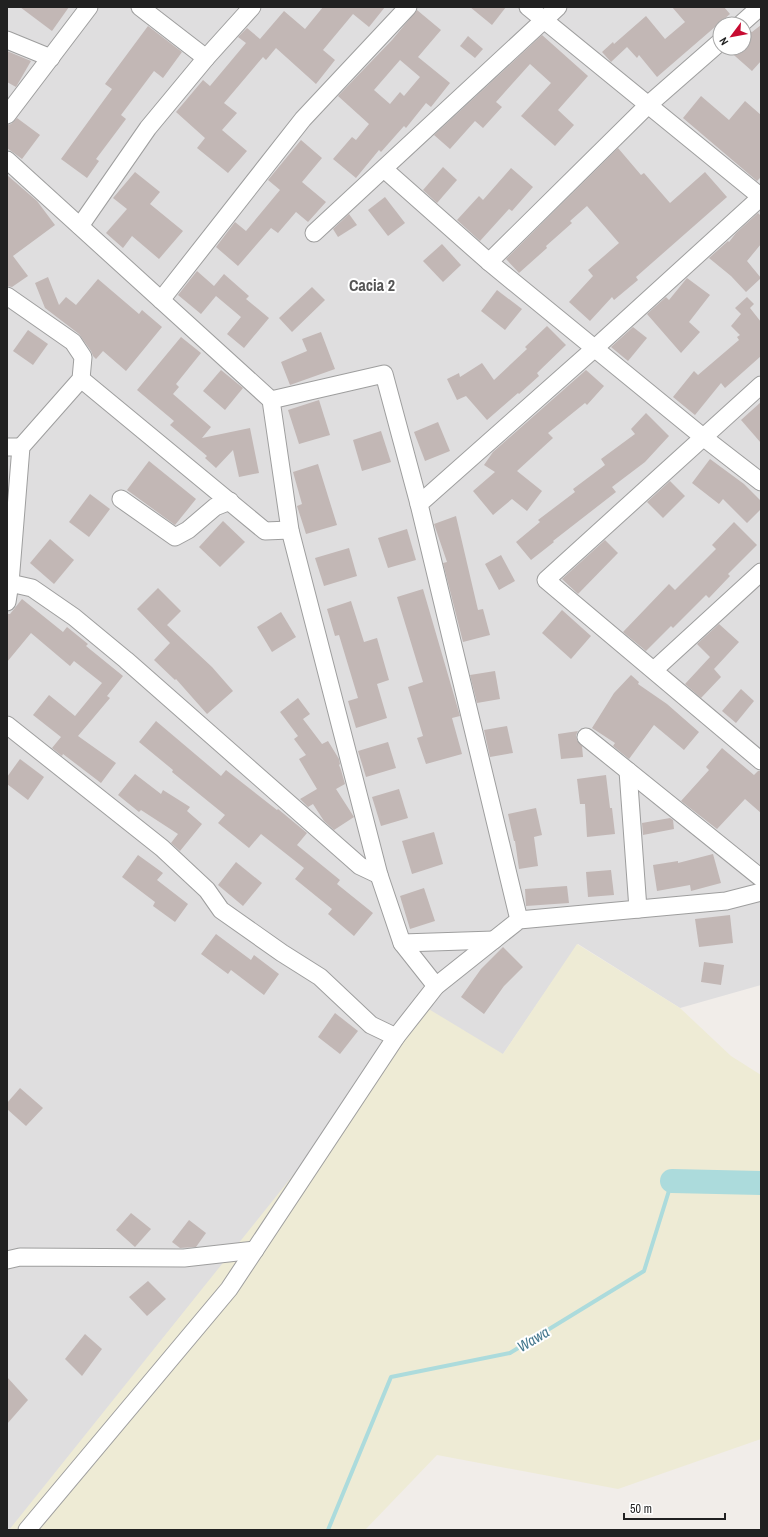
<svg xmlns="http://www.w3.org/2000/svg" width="768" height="1537" font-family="'Archivo Narrow',sans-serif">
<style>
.residential{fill:#dfdedf;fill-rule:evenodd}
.farmland{fill:#eeebd5}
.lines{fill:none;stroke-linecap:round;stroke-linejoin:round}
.stream{stroke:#acdbdc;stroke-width:4}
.river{stroke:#acdbdc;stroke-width:24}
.building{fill:#c2b7b5;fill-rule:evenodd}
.minor-casing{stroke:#9e9e9e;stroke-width:19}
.minor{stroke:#fff;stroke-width:17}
.labels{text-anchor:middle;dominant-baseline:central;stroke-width:4;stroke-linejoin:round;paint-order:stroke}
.water-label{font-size:15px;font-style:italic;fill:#45788e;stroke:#fff}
.quarter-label{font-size:16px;font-weight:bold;fill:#545454;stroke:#fff}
</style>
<rect width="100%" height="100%" fill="#f1ede9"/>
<path class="residential" d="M7 7H761V985L680 1008 578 944 503 1054 34 1530H7ZM720 24H744V48H720Z"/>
<path class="farmland" d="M577 944 680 1008 731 1056 761 1075V1439L618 1489 437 1455 365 1530H9L427 1008 503 1054Z"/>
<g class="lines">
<path class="stream" d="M328 1530 391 1377 510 1353 644 1271 672 1181"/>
<path class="river" d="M672 1181 761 1183"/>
</g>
<g class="building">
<path d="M20 7H69L52 31Z"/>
<path d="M323 7H385L369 27 353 14 323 50 335 60 316 84 276 48 266 60 263 57 224 103 237 113 222 130 247 151 228 173 197 148 205 138 176 112 203 80 210 86 246 43 238 37 247 28 260 39 284 11 305 29Z"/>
<path d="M470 7H506L492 25Z"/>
<path d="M672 7H724L730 14 657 77 639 55 637 58 627 47 611 62 602 52 613 42 614 44 646 16 665 39 685 22Z"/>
<path d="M417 10 441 30 418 57 450 83 431 107 426 103 406 128 404 126 381 152 379 150 356 178 333 159 352 137 356 140 369 124 338 96 392 40ZM400 60 420 77 404 96 400 92 390 104 374 90Z"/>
<path d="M761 25V61L752 71 727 49 744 48V38L750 31 752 32Z"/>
<path d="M148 26 182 52 163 78 154 71 121 115 126 119 96 159 99 161 87 178 61 159 112 89 105 84Z"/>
<path d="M542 35 588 76 558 110 574 125 555 146 521 116 551 83 530 64 496 102 502 107 483 128 475 121 450 149 434 135Z"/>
<path d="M468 36 483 49 475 58 460 46Z"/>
<path d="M7 51 31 61 16 87 7 82Z"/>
<path d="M701 96 729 120 745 101 761 115V177L757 181 683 118Z"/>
<path d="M17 118 40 135 22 159 7 148V125L11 124Z"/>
<path d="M301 140 322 158 302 182 326 202 308 222 296 212 278 233 271 228 238 266 216 247 235 222 246 231 280 190 268 180Z"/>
<path d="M618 148 641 175 644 173 670 203 705 172 727 197 636 277 638 280 614 300 612 297 590 321 569 302 593 276 588 270 619 243 587 206 570 221 572 223 546 246 547 248 519 273 506 259Z"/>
<path d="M443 167 457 180 437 203 423 190Z"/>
<path d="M511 168 533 187 512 211 509 209 480 241 457 220 479 196 483 200Z"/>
<path d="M135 172 160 192 150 204 183 231 159 259 132 236 123 248 106 233 127 209 113 198Z"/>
<path d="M7 175 37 201 55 225 13 256 28 276 12 287 7 286Z"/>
<path d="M385 197 405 223 388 236 368 210Z"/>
<path d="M758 213 761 216V244L747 261 761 278 746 292 731 276 709 258 728 241 729 242 736 233Z"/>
<path d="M349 214 357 225 338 237 333 229Z"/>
<path d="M442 244 461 265 443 282 423 261Z"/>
<path d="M197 271 214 286 224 274 249 296 246 299 269 318 244 348 227 334 241 317 216 296 201 314 178 295Z"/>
<path d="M48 277 59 305 66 297 76 305 98 279 139 314 142 310 162 327 126 371 103 351 96 359 93 356 91 351 79 334 45 308 35 283Z"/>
<path d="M687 278 710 295 689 322 700 332 681 353 647 314 666 297 669 300Z"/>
<path d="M312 287 325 300 292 332 279 318Z"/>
<path d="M497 290 522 309 505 330 481 311Z"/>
<path d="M747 297 754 304 750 308 761 322V356L725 388 721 383 695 415 673 397 694 371 698 375 739 340 737 337 740 335 731 326 741 314 735 308Z"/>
<path d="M547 326 566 345 537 373 539 376 519 394 518 393 487 420 466 396 457 400 447 379 459 373 460 377 482 363 494 380 527 349 525 347Z"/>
<path d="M633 327 647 338 628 361 611 347Z"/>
<path d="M28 330 48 344 33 365 13 351Z"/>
<path d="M321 332 335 369 290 385 281 362 307 351 302 339Z"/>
<path d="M181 337 201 353 176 384 179 387 173 394 211 427 202 438 250 428 259 473 239 477 233 450 216 468 205 458 207 456 170 425 174 421 137 390Z"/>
<path d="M221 370 243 388 225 410 203 391Z"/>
<path d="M586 370 604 386 587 405 585 403 548 433 553 438 517 471 542 491 527 511 512 499 493 515 473 491 495 472 484 465 493 452Z"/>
<path d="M319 400 330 435 299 444 288 410Z"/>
<path d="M761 402V443L741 420Z"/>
<path d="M646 413 669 436 645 462 612 487 616 492 553 541 554 542 531 560 516 542 540 522 538 520 575 492 573 489 605 465 601 459 635 434 631 429Z"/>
<path d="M438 422 450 451 425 461 414 432Z"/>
<path d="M381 431 391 462 362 471 353 440Z"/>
<path d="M710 459 744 484 761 501V509L747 523 723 499 719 504 692 483Z"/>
<path d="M149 461 196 499 175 525 127 490Z"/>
<path d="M318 464 337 525 306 534 297 506 302 504 293 472Z"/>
<path d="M670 481 685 496 663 518 647 502Z"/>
<path d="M90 494 110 509 89 537 69 522Z"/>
<path d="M456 516 478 610 483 609 490 635 463 642 443 563 447 562 434 524Z"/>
<path d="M223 521 245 542 220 567 199 547Z"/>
<path d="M734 522 757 545 728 574 730 576 709 598 706 595 673 628 671 626 646 651 623 632 669 584 675 590 716 549 712 545Z"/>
<path d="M407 529 416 560 388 568 378 538Z"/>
<path d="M50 539 74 560 54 584 30 563Z"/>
<path d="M605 540 618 553 578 594 562 579Z"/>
<path d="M349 548 357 576 324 586 315 558Z"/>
<path d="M501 555 515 581 499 590 485 564Z"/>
<path d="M158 588 181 611 167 625 212 667 233 691 207 714 176 679 175 680 154 660 170 643 137 609Z"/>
<path d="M423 589 460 716 452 718 462 754 426 764 417 738 423 736 408 687 423 682 397 597Z"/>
<path d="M22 599 63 632 67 627 88 644 86 646 123 676 107 696 110 698 78 736 116 763 101 783 63 754 62 756 52 748 61 737 33 715 49 695 75 716 102 683 74 661 70 666 31 633 7 662V614H10Z"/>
<path d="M351 601 364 642 377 638 389 680 377 684 387 718 356 728 348 701 358 698 339 635 335 636 327 609Z"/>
<path d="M562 610 591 636 571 659 542 633Z"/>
<path d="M281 612 296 637 272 652 257 627Z"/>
<path d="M719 624 739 642 714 669 721 677 701 698 685 684 710 657 697 644Z"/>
<path d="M495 671 500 699 477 703 470 675Z"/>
<path d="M631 675 639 682 638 684 667 704 699 732 684 750 654 725 629 759 613 746 615 743 592 728 614 693Z"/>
<path d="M741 689 754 701 736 723 722 711Z"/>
<path d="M298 698 310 714 303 719 322 744 328 741 339 759 340 764 339 765 341 770 345 784 336 789 354 817 334 830 324 821 313 804 308 807 300 799 317 789 299 759 306 755 294 739 298 736 280 712Z"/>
<path d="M156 721 221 776 226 770 277 810 278 809 307 833 297 845 340 880 337 884 373 913 354 936 328 914 332 909 295 879 304 868 261 834 249 848 218 823 225 815 172 772 173 770 139 742Z"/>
<path d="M507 726 513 753 490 757 484 730Z"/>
<path d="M578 731 576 735 577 740 582 746 583 757 561 759 558 734Z"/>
<path d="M388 742 396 768 366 777 358 751Z"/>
<path d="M722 748 754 775 758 771H761V813L745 799 717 829 681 801 709 770 706 767Z"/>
<path d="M20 759 44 777 28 800 7 784V777Z"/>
<path d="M135 774 161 794 163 790 190 807 187 811 202 824 180 851 171 843 178 834 141 810 139 812 118 795Z"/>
<path d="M606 775 610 808H612L615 834 587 837 585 804H580L577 779Z"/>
<path d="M399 789 408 818 381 826 372 797Z"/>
<path d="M536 808 542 835 534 837 538 866 519 869 515 841H514L508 814Z"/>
<path d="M670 818 673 820 674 829 643 835 642 823Z"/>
<path d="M434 832 443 864 412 874 402 841Z"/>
<path d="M713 854 721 883 691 891 690 885 657 891 653 865 678 861V863Z"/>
<path d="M138 855 163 873 157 880 188 904 175 922 153 906 155 902 122 877Z"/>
<path d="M236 862 262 883 243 906 218 885Z"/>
<path d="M611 870 614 895 588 897 586 872Z"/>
<path d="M567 886 569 903 526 906 525 889Z"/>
<path d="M424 888 435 921 410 929 400 896Z"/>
<path d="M730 915 733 943 699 947 695 919Z"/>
<path d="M216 934 251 960 254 955 279 974 264 995 231 970 228 974 201 954Z"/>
<path d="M503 947 523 967 504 986 484 1014 461 997 481 969Z"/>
<path d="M704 962 724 965 721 985 701 982Z"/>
<path d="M335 1013 358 1031 340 1054 318 1037Z"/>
<path d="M20 1088 43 1108 26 1126 7 1109V1103Z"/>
<path d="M131 1213 151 1229 135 1247 116 1230Z"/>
<path d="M189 1220 206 1233 196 1247 180 1248 172 1242Z"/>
<path d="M148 1281 166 1299 147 1316 129 1297Z"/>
<path d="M85 1334 102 1349 82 1376 65 1359Z"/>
<path d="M7 1377 28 1400 7 1424Z"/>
</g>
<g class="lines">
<g class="minor-casing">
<g id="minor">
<path d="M140 7 206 58"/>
<path d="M528 7 761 197"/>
<path d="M741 24 760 7"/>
<path d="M7 40 51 58"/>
<path d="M7 115 89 7"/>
<path d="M7 160 271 400 290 530 379 875 402 943 436 986"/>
<path d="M384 169 489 262 703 437 761 482"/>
<path d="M80 226 148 128 206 58 252 7"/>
<path d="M314 233 558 7"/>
<path d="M489 262 648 105 720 42"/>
<path d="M7 296 73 342 83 357 81 379 21 447 10 583 7 602"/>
<path d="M161 300 303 119 408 7"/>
<path d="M81 379 265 531 290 530"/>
<path d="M761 385 546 580 761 761"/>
<path d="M271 400 384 374 419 504"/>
<path d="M7 447H21"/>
<path d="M121 499 175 537 188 530 215 507 230 501"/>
<path d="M10 583 32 588 74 617 126 660 360 866 379 875"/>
<path d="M654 670 761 572"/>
<path d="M7 725 162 848 207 890 221 910 282 953 320 977 371 1025 396 1037"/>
<path d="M586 737 761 878"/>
<path d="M628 771 638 909"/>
<path d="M519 920 419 504 595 348 761 197"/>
<path d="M402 943 494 940"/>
<path d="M7 1260 20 1257 184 1258 255 1250"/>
<path d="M27 1530 229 1289 396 1037 436 986 519 920 726 901 761 892"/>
</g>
</g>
<use href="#minor" class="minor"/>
</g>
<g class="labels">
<g class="water-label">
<text transform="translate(533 1339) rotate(-31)">Wawa</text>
</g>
<g class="quarter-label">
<text x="372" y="285">Cacia 2</text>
</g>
</g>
<rect width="768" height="1537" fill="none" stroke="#212121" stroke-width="16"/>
<g transform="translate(732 36) rotate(238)"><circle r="19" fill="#ffffff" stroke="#a6a6a6"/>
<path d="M0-3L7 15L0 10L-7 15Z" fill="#c70b31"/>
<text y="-6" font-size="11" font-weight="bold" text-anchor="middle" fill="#212121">N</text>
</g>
<path d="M624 1513v6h101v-6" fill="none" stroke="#212121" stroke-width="2"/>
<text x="630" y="1513" font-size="12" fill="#212121" stroke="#ffffff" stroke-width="3" paint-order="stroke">50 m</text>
</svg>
